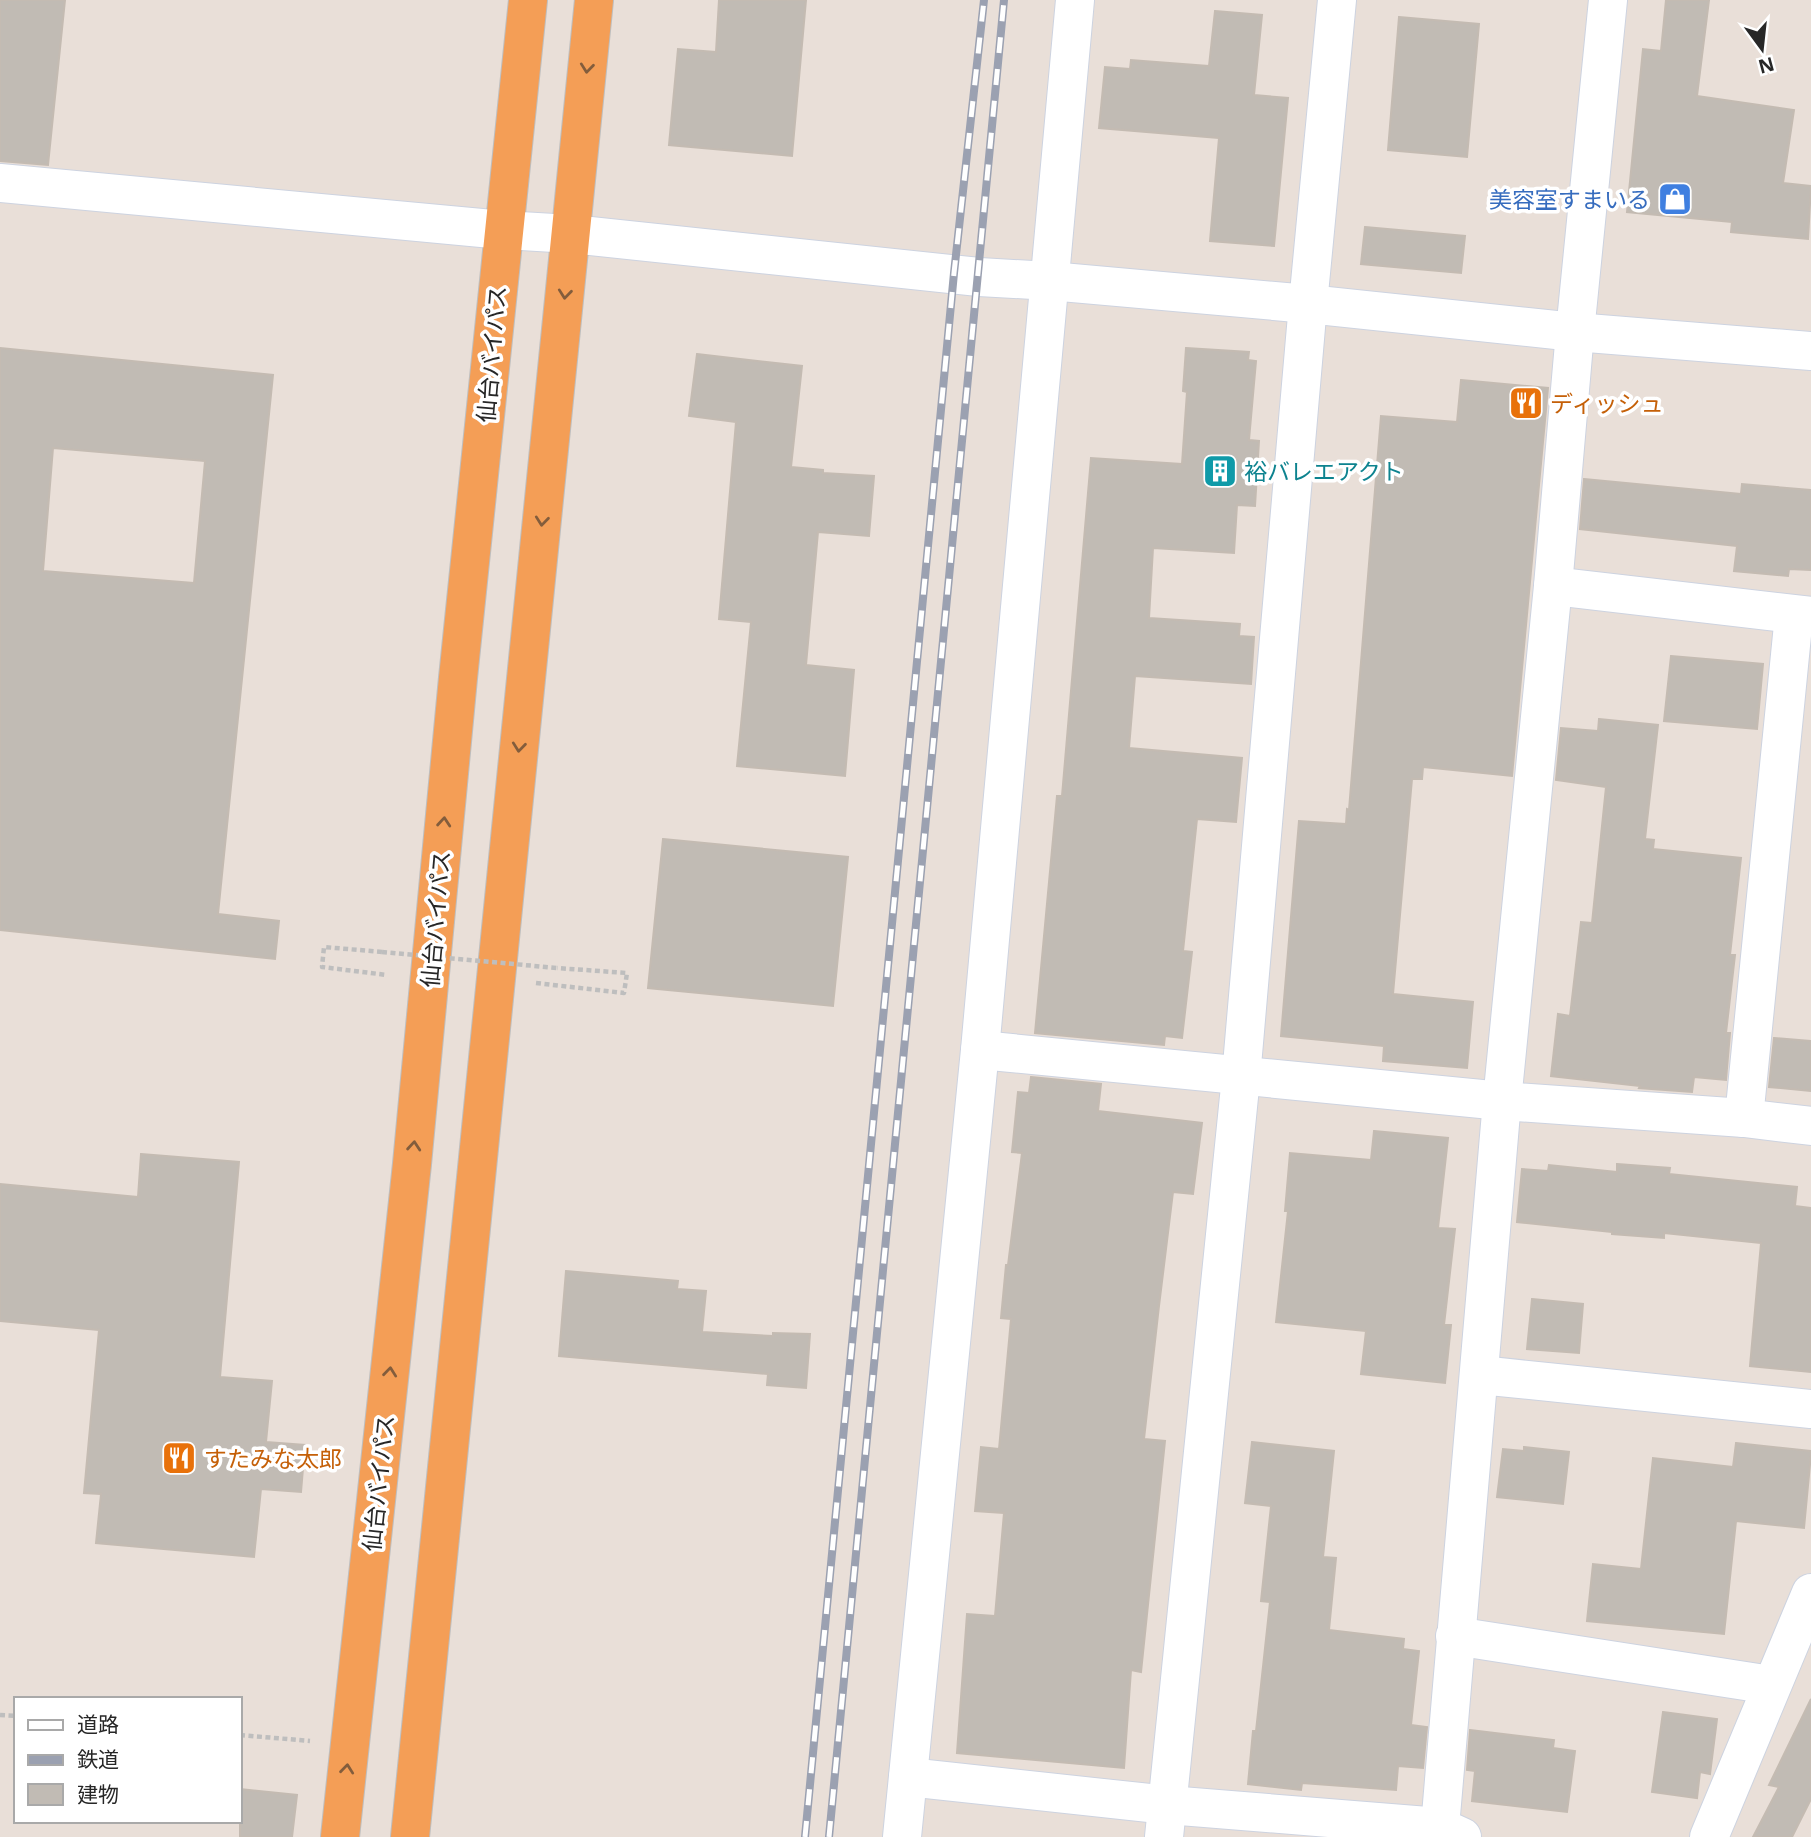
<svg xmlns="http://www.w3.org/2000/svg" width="1811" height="1837" font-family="'Open Sans','Noto Sans JP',sans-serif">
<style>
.building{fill:#c1bbb4;stroke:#c4bbb2;stroke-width:2;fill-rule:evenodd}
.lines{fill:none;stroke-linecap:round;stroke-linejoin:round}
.minor-casing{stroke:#cdd3e0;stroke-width:40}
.tertiary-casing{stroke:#cdd3e0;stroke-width:40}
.trunk-casing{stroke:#bebebe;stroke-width:40}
.path{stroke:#bebebe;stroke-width:4.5;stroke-dasharray:5 3.5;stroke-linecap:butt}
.minor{stroke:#fff;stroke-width:38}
.tertiary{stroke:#fff;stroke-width:38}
.trunk{stroke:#f49e56;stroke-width:38}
.rail-casing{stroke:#9ba1b1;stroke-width:8}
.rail{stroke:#fff;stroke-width:5;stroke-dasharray:16;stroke-linecap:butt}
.path-bridge{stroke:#bebebe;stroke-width:4.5;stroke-dasharray:5 3.5;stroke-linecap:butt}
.oneway{stroke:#835d3c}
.labels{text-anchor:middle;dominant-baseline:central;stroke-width:7;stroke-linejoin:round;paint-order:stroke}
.shop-label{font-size:23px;fill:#366cbe;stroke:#fff;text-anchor:end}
.street-label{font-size:23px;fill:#272727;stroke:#fff}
.food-label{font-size:23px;fill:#c56008;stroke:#fff;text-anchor:start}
.culture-label{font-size:23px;fill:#0d838f;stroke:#fff;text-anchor:start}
</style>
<rect width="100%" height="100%" fill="#e9dfd8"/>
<g class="building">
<path d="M0 0H65L48 165 0 161Z"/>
<path d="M719 0H806L792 156 669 145 678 49 716 52Z"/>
<path d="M1666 0H1709L1697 96 1794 110 1783 183 1811 186 1808 239 1731 232 1732 222 1627 212 1643 49 1661 51Z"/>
<path d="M1215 11 1262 15 1254 95 1288 98 1274 246 1210 241 1219 138 1099 128 1105 67 1130 69 1131 60 1209 66Z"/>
<path d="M1399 17 1479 24 1467 157 1388 150Z"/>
<path d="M1365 227 1465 236 1461 273 1361 264Z"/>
<path d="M0 348 273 375 218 914 279 921 275 959 0 930ZM53 448 205 461 194 583 43 571Z"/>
<path d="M1186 348 1249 352 1248 360 1256 361 1249 440 1259 441 1255 506 1237 505 1234 553 1153 548 1149 618 1240 624 1239 636 1254 637 1251 684 1135 676 1129 748 1242 758 1236 822 1197 819 1183 951 1192 952 1182 1038 1165 1036 1164 1045 1035 1033 1057 796H1062L1091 458 1182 464 1187 392 1183 391Z"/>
<path d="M697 354 802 366 791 467 823 470V473L874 476 869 536 818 532 806 665 854 670 845 776 737 766 751 622 719 619 736 422 689 416Z"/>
<path d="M1461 380 1548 388 1512 776 1423 767 1422 779H1412L1393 994 1473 1002 1467 1068 1383 1061 1384 1046 1281 1036 1299 821 1346 824 1347 809 1349 810 1381 416 1457 422Z"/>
<path d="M1584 479 1741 494 1742 484 1811 490V570L1789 569 1788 576 1734 571 1737 546 1580 529Z"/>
<path d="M1671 656 1763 664 1757 729 1664 721Z"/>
<path d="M1599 719 1658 725 1645 839 1654 840 1653 849 1741 858 1730 955H1735L1726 1033H1730L1726 1080 1694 1077 1692 1092 1639 1088 1640 1086 1551 1076 1558 1014 1570 1016 1581 922 1592 923 1606 787 1556 780 1561 728 1598 731Z"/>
<path d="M663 839 848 857 833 1006 648 988Z"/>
<path d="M1774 1038 1811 1041V1091L1769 1087Z"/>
<path d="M1031 1077 1101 1084 1098 1111 1202 1123 1193 1194 1173 1192 1159 1306 1144 1439 1165 1441 1141 1672 1131 1670 1124 1768 957 1753 967 1614 995 1616 1004 1513 975 1511 981 1447 999 1449 1011 1319 1001 1318 1006 1265H1008L1022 1153 1012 1152 1018 1092 1029 1093Z"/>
<path d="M1374 1131 1448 1138 1438 1228 1455 1229 1444 1325H1451L1445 1383 1361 1374 1366 1331 1276 1322 1288 1211H1285L1290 1153 1371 1160Z"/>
<path d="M141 1154 239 1162 220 1377 272 1381 266 1442 305 1445 301 1492 261 1489 254 1557 96 1543 101 1494 84 1493 99 1330 0 1321V1184L138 1197Z"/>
<path d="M1617 1164 1670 1168 1669 1174 1797 1187 1795 1206 1811 1208V1372L1750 1366 1761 1243 1664 1233V1238L1612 1234V1232L1517 1222 1522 1169 1548 1171 1549 1165 1617 1172Z"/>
<path d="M566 1271 678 1281 677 1289 706 1291 702 1332 773 1336V1333L810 1334 806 1388 767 1385 768 1374 559 1356Z"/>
<path d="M1532 1299 1583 1304 1579 1353 1527 1349Z"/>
<path d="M1252 1442 1334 1451 1323 1557 1336 1558 1329 1630 1404 1639 1403 1649 1419 1651 1411 1725 1427 1727 1423 1768 1398 1766 1396 1790 1302 1783 1301 1790 1248 1784 1253 1731H1256L1270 1602 1261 1601 1271 1506 1245 1503Z"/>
<path d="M1736 1443 1811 1451V1454L1804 1528 1736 1521 1724 1634 1587 1621 1593 1564 1641 1569 1653 1458 1733 1467Z"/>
<path d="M1524 1447 1569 1452 1563 1504 1497 1497 1503 1449 1524 1451Z"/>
<path d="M1811 1699V1799L1792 1837H1753L1779 1787 1769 1785Z"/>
<path d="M1663 1712 1717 1719 1710 1774 1700 1772 1697 1798 1652 1792Z"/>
<path d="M1470 1730 1554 1740 1553 1748 1575 1751 1567 1812 1472 1801 1475 1771 1467 1770Z"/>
<path d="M240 1789 297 1795 292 1837H240Z"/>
</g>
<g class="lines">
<g class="minor-casing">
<g id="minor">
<path d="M0 183 503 230"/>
<path d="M1553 586 1811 616"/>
<path d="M980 1050 1502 1101 1744 1118 1811 1126"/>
<path d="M1744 1118 1794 615"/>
<path d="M1480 1375 1811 1409"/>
<path d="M1455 1636 1771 1685"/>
<path d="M908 1777 1168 1805 1440 1827 1462 1837"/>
<path d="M1440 1827 1502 1101 1553 586 1575 332 1608 0"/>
<path d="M902 1837 980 1050 1075 0"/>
<path d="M1164 1837 1241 1077 1308 304"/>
<path d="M1709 1837 1811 1593"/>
</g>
</g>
<g class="tertiary-casing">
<g id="tertiary">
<path d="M503 230 571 234 979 277 1050 281 1308 304 1575 332 1811 351"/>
<path d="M1308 304 1337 0"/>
</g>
</g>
<g class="trunk-casing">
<g id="trunk">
<path d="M340 1837 412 1164 458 678 528 0"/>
<path d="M410 1837 594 0"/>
</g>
</g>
<g class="path">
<path d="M382 952 324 947 322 967 387 975"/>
<path d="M536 983 624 993 627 973 557 968"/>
<path d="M0 1715 16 1716"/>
<path d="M240 1735 310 1741"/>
</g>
<use href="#minor" class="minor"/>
<use href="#tertiary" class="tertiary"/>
<use href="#trunk" class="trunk"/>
<g class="rail-casing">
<g id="rail">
<path d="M805 1837 954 273 984 0"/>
<path d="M829 1837 1004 0"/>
</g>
</g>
<use href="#rail" class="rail"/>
<path class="path-bridge" d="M382 952 557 968"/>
</g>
<defs><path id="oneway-chevron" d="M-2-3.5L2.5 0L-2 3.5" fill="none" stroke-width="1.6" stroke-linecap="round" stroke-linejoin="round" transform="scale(1.75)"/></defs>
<g class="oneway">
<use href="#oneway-chevron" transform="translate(587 68) rotate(96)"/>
<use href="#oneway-chevron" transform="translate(565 294) rotate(96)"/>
<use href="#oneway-chevron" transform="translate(542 521) rotate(96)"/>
<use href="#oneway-chevron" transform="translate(519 747) rotate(96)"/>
<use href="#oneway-chevron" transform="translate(444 822) rotate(-85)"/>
<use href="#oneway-chevron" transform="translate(414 1146) rotate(-85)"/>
<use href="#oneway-chevron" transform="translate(390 1372) rotate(-84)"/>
<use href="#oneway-chevron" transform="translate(347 1769) rotate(-84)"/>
</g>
<defs>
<g id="shop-square" transform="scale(1.75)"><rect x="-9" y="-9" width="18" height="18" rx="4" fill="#3f7fe0" stroke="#fff"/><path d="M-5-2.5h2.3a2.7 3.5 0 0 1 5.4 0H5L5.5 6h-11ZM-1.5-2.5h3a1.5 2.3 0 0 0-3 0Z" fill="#fff"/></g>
<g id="restaurant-square" transform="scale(1.75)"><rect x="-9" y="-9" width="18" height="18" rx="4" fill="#e8710a" stroke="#fff"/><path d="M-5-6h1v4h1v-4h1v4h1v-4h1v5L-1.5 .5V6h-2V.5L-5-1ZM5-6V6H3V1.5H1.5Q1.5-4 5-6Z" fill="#fff"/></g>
<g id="building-square" transform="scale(1.75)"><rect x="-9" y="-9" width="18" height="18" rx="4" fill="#0f9aa8" stroke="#fff"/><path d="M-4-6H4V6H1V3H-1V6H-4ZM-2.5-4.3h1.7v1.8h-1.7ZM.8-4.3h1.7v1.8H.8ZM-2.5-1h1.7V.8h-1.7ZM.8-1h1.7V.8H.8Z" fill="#fff"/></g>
</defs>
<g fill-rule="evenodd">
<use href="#shop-square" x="1675" y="199"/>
<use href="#restaurant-square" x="1526" y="403"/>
<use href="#building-square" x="1220" y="471"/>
<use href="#restaurant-square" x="179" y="1458"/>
</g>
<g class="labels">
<g class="shop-label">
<text x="1650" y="199">美容室すまいる</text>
</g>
<g class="street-label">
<text transform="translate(491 354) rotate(-85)">仙台バイパス</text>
<text transform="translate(435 919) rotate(-85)">仙台バイパス</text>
<text transform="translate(378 1483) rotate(-84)">仙台バイパス</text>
</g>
<g class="food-label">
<text x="1550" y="403">ディッシュ</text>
<text x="204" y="1458">すたみな太郎</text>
</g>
<g class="culture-label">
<text x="1244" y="471">裕バレエアクト</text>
</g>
</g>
<rect x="14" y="1697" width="228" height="126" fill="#ffffff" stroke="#a9a9a9" stroke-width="2"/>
<rect x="28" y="1720" width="35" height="10" fill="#ffffff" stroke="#a9a9a9" stroke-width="2"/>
<text x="77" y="1732" font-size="21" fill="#272727">道路</text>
<rect x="28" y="1755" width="35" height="10" fill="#9ba1b1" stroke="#a9a9a9" stroke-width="2"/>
<text x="77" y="1767" font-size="21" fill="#272727">鉄道</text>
<rect x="28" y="1784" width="35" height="21" fill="#c1bbb4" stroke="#a9a9a9" stroke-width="2"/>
<text x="77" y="1802" font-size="21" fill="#272727">建物</text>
<g transform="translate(1762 49) rotate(165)" stroke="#ffffff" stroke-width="5" paint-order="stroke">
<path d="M0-5L12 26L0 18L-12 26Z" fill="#272727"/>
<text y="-10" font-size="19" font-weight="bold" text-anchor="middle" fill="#272727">N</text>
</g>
</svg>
